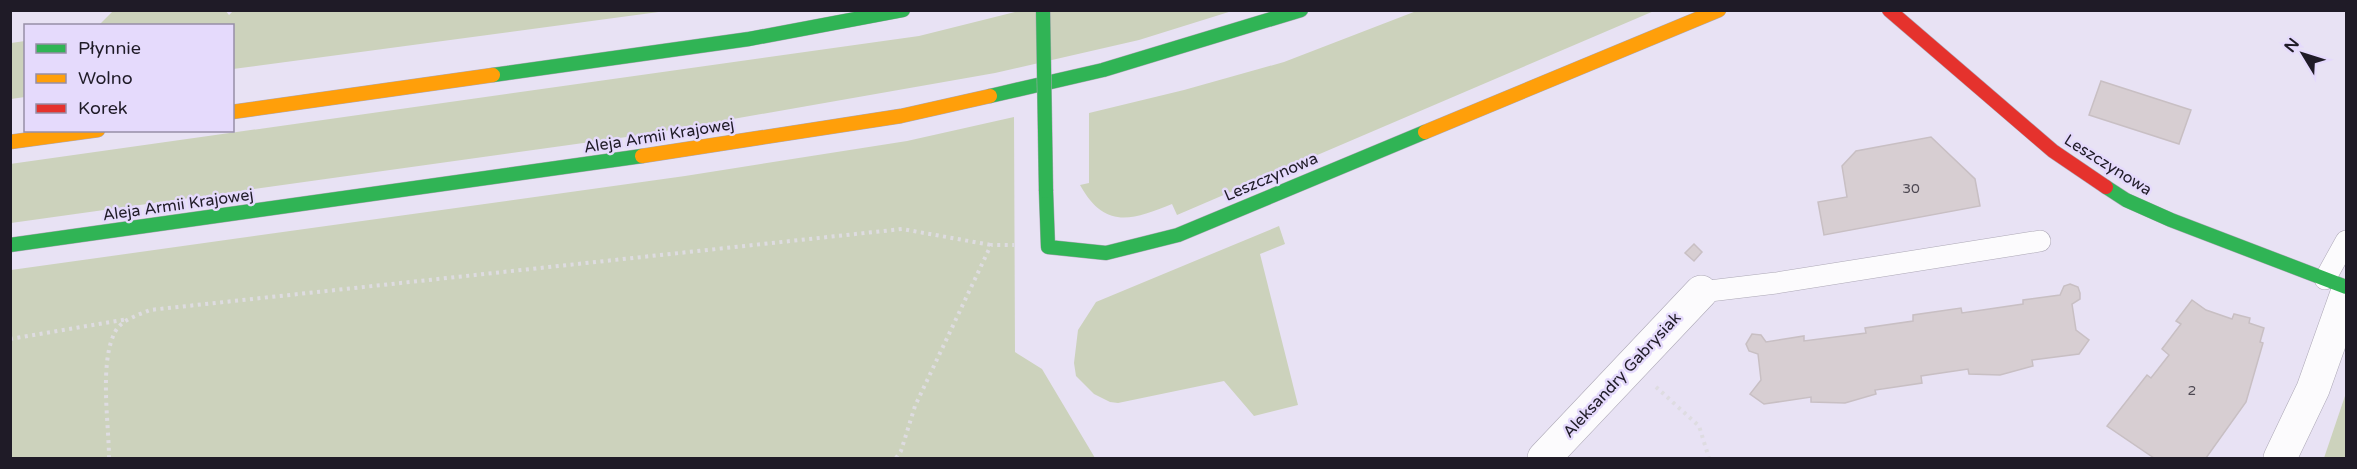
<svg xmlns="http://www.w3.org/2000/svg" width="2357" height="469" font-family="'Varela Round',sans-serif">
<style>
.green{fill:#ccd2bc}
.building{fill:#d7ced2;stroke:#c8bfc3;stroke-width:1.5}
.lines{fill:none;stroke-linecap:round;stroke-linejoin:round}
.lane-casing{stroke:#ada8b6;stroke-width:22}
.street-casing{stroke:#ada8b6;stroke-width:34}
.fast-casing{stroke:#ada8b6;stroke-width:15}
.slow-casing{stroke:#ada8b6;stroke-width:15}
.jam-casing{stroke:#ada8b6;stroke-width:15}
.path{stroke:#dedce1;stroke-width:4;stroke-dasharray:3 4.5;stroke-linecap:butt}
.lane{stroke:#fcfbfd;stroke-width:21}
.street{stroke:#fcfbfd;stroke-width:33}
.fast{stroke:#30b455;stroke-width:14}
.slow{stroke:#ff9f0a;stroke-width:14}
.jam{stroke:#e5322d;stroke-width:14}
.fast-bridge-casing{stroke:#ada8b6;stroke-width:15;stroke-linecap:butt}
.fast-bridge{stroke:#30b455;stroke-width:14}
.labels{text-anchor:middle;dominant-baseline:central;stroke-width:5;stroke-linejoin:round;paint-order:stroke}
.number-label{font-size:14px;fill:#4d4852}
.street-label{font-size:16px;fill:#1f1b27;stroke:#e5dafc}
</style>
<rect width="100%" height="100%" fill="#e8e2f4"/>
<g class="green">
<path d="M114 10H225L229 15 234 10 666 11 233 69 232 26 99 25Z"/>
<path d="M1419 10 1654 11 1177 215 1172 204C1132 220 1105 230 1080 185L1089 183V113L1184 90 1284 62Z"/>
<path d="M1019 11H1232L1139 40 995 73 648 134 11 223 10 164 919 36Z"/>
<path d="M25 41V97L11 99V43Z"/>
<path d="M1014 117 1015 352 1042 369 1095 458H11V270L685 176 907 141Z"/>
<path d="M1279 226 1285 244 1260 254 1298 405 1254 416 1224 381 1118 403 1110 402 1094 394 1076 376 1074 363 1078 330 1096 302Z"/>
<path d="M2346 393V458H2324Z"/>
</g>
<g class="building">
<path d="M2101 81 2191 110 2179 144 2089 115Z"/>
<path d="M1931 137 1975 179 1980 206 1824 235 1818 202 1847 197 1842 166 1856 151Z"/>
<path d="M1694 244 1702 252 1694 261 1685 253Z"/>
<path d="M2070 284 2078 287 2080 293V299L2072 304 2076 330 2089 340 2079 354 2032 360 2033 366 2000 375 1969 374 1968 369 1921 376 1922 383 1875 390 1876 394 1845 403 1811 402V397L1764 404 1750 394 1761 380 1758 354 1749 351 1746 344 1752 334 1761 335 1766 342 1804 336V341L1866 333 1865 328 1913 321V315L1961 308 1962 313 2023 304V300L2060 295 2064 286Z"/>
<path d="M2192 300 2206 310 2232 319 2234 314 2250 318 2249 323 2264 328 2260 342 2263 343 2246 402 2206 458H2154L2107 426 2147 375 2151 378 2169 355 2162 349 2181 324 2176 321Z"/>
</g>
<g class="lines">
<g class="lane-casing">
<g id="lane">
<path d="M2325 279 2346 241"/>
<path d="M1701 292 1776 283 2040 241"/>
</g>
</g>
<g class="street-casing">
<g id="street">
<path d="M1544 458 1701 292"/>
<path d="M2280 458 2313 389 2346 296"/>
</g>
</g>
<g class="fast-casing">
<g id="fast">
<path d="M493 75 749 39 903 10"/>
<path d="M990 96 1103 70 1301 10"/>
<path d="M2106 187 2126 200 2171 220 2346 287"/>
<path d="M1046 191 1048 247 1106 253 1178 235 1425 132"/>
<path d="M10 245 642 156"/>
</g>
</g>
<g class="slow-casing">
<g id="slow">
<path d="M232 112 493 75"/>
<path d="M1425 132 1719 10"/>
<path d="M10 142 98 130"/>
<path d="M642 156 901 116 990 96"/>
</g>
</g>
<g class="jam-casing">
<path id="jam" d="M1889 10 2053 151 2106 187"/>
</g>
<g class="path">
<path d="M10 339 128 319"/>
<path d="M1656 387 1699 426 1709 458"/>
<path d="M109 458C109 424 99 363 115 332 121 320 138 315 150 310L902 229 991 245"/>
<path d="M896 458 901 451 915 406 991 245H1014"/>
</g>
<use href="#lane" class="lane"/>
<use href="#street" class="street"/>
<use href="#fast" class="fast"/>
<use href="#slow" class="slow"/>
<use href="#jam" class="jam"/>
<g class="fast-bridge-casing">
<path id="fast-bridge" d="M1043 10 1046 191"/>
</g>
<use href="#fast-bridge" class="fast-bridge"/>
</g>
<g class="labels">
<g class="number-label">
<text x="1911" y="188">30</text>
<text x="2192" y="390">2</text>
</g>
<g class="street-label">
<text transform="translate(659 136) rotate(-9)">Aleja Armii Krajowej</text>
<text transform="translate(2108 165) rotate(32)">Leszczynowa</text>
<text transform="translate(1271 177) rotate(-23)">Leszczynowa</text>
<text transform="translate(178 205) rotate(-8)">Aleja Armii Krajowej</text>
<text transform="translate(1622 375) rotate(-47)">Aleksandry Gabrysiak</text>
</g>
</g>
<rect width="2357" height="469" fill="none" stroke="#1f1b27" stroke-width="24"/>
<rect x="24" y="24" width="210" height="108" fill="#e5dafc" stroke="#968ea7" stroke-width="1.5"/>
<rect x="36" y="44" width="30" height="9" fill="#30b455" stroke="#968ea7" stroke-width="1.5"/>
<text x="78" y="54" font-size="18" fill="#1f1b27">Płynnie</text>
<rect x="36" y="74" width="30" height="9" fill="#ff9f0a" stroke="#968ea7" stroke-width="1.5"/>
<text x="78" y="84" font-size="18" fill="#1f1b27">Wolno</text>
<rect x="36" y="104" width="30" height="9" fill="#e5322d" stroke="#968ea7" stroke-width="1.5"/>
<text x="78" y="114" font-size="18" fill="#1f1b27">Korek</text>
<g transform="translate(2303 54) rotate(308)" stroke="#e5dafc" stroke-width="4.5" paint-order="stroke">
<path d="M0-4.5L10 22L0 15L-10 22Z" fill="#1f1b27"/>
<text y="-9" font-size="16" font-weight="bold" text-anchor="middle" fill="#1f1b27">N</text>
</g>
</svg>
